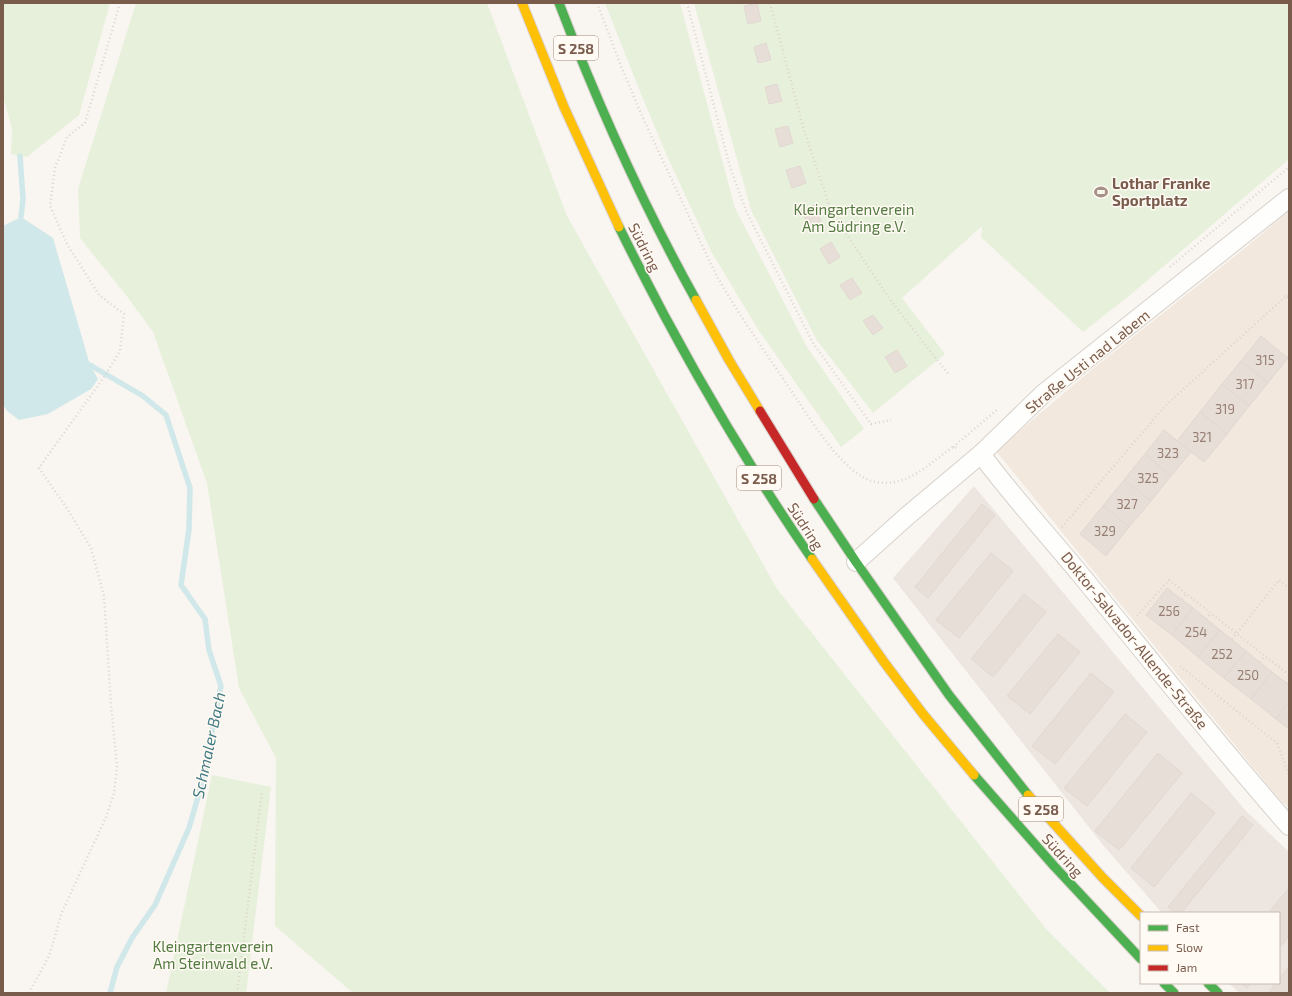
<svg xmlns="http://www.w3.org/2000/svg" width="1292" height="996" font-family="'Exo 2',sans-serif">
<style>
.residential{fill:#f2e8de}
.industrial{fill:#ede5e0}
.green{fill:#e7f0db}
.water{fill:#d0e8ea}
.lines{fill:none;stroke-linecap:round;stroke-linejoin:round}
.stream{stroke:#d0e8ea;stroke-width:5.5}
.building{fill:#e6ded7;stroke:#e2d8d2}
.street-casing{stroke:#d7d1cb;stroke-width:20}
.fast-casing{stroke:#dad1cc;stroke-width:11}
.slow-casing{stroke:#dad1cc;stroke-width:11}
.jam-casing{stroke:#dad1cc;stroke-width:11}
.path{stroke:#dcd5d0;stroke-width:2.5;stroke-dasharray:1 3;stroke-linecap:butt}
.street{stroke:#fefefd;stroke-width:18}
.fast{stroke:#4caf50;stroke-width:9}
.slow{stroke:#ffc107;stroke-width:9}
.jam{stroke:#c62828;stroke-width:9}
.labels{text-anchor:middle;dominant-baseline:central;stroke-width:3;stroke-linejoin:round;paint-order:stroke}
.number-label{font-size:13px;fill:#977e72}
.shield{fill:#fffaf3;stroke:#a28b7f;stroke-width:1}
.shield-label{font-size:14px;font-weight:bold;fill:#7a5c4d}
.poi-label{font-size:15px;font-weight:bold;fill:#7a5c4d;stroke:#fffaf3;text-anchor:start}
.park-label{font-size:15px;fill:#537a41;stroke:#fffaf3}
.street-label{font-size:15px;fill:#7a5c4d;stroke:#fffaf3}
.water-label{font-size:16px;font-style:italic;fill:#437c86;stroke:#fffaf3}
</style>
<rect width="100%" height="100%" fill="#f9f5f0"/>
<path class="residential" d="M1289 211V808L1278 798 996 451 1090 371 1244 249Z"/>
<path class="industrial" d="M974 486 1245 810 1289 852V993H1239L1229 983H1279V913H1162L1103 845 893 578Z"/>
<g class="green">
<path d="M3 3H110L79 115 27 157 11 154 12 129 3 95Z"/>
<path d="M136 3H487L567 216 777 589 1046 929 1110 993H353L275 926 276 758 239 688 207 483 153 332 129 299 80 238 78 189Z"/>
<path d="M605 3H680L735 208 807 347 864 429 841 447 759 331 711 251 667 156 639 89Z"/>
<path d="M694 3H1289V159L1130 295 1083 332 981 237 982 226 902 298 945 354 873 413 816 339 751 210Z"/>
<path d="M212 775 271 787 246 993H166Z"/>
</g>
<path class="water" d="M21 217 53 238 90 365 98 379 91 389 48 414 19 420 7 411 3 404V226Z"/>
<g class="lines">
<g class="stream">
<path d="M20 156 23 199 21 217"/>
<path d="M90 365 143 396 166 415 190 488 189 529 181 585 205 619 209 650 221 686 213 724 207 765 189 828 155 905 132 938 117 967 110 993"/>
</g>
</g>
<g class="building">
<path d="M757 3 761 21 748 24 744 6Z"/>
<path d="M766 43 771 60 758 63 754 47Z"/>
<path d="M777 84 782 101 769 104 765 87Z"/>
<path d="M788 126 793 143 780 147 775 129Z"/>
<path d="M800 166 806 183 792 188 786 170Z"/>
<path d="M814 205 821 221 809 226 801 210Z"/>
<path d="M831 242 840 257 829 264 820 249Z"/>
<path d="M852 278 862 293 850 300 840 285Z"/>
<path d="M873 315 883 328 873 335 863 321Z"/>
<path d="M1261 336 1288 358 1268 383 1241 361Z"/>
<path d="M897 350 907 366 895 373 885 357Z"/>
<path d="M1241 361 1268 383 1249 406 1222 384Z"/>
<path d="M1222 384 1249 406 1227 434 1200 412Z"/>
<path d="M1200 412 1227 434 1204 462 1177 441Z"/>
<path d="M1164 430 1191 452 1171 476 1145 454Z"/>
<path d="M1145 454 1171 476 1151 501 1124 480Z"/>
<path d="M1124 480 1151 501 1129 527 1103 506Z"/>
<path d="M982 504 995 515 928 598 915 587Z"/>
<path d="M1103 506 1129 527 1106 556 1080 534Z"/>
<path d="M991 553 1013 571 959 638 936 620Z"/>
<path d="M1167 588 1193 608 1172 635 1146 615Z"/>
<path d="M1024 594 1046 612 993 677 971 659Z"/>
<path d="M1193 608 1220 630 1198 657 1172 635Z"/>
<path d="M1220 630 1246 651 1224 678 1198 657Z"/>
<path d="M1058 634 1080 652 1030 714 1007 696Z"/>
<path d="M1246 651 1272 672 1251 699 1224 678Z"/>
<path d="M1272 672 1289 685V702L1276 719 1251 699Z"/>
<path d="M1091 673 1114 692 1055 764 1032 746Z"/>
<path d="M1289 702V729L1276 719Z"/>
<path d="M1125 714 1147 732 1087 806 1064 788Z"/>
<path d="M1158 753 1182 773 1119 850 1095 831Z"/>
<path d="M1191 793 1215 813 1154 887 1131 868Z"/>
<path d="M1242 816 1253 825 1181 913H1176L1168 907Z"/>
<path d="M1289 888V936L1279 949V913H1268Z"/>
<path d="M1289 967V993H1268L1276 983H1279V979Z"/>
<path d="M1240 983H1251L1247 988Z"/>
</g>
<g class="lines">
<g class="street-casing">
<g id="street">
<path d="M981 454C1012 496 1047 534 1080 574 1149 658 1217 744 1289 826"/>
<path d="M856 562 906 517 981 454 1044 393 1289 198"/>
</g>
</g>
<g class="fast-casing">
<g id="fast">
<path d="M559 3C598 105 643 205 696 300"/>
<path d="M619 227C675 341 740 454 812 559"/>
<path d="M814 499 856 562 949 695 1028 795"/>
<path d="M974 775 1054 866 1141 959"/>
<path d="M1164 983 1174 993"/>
<path d="M1208 983 1218 993"/>
</g>
</g>
<g class="slow-casing">
<g id="slow">
<path d="M522 3 564 107 619 227"/>
<path d="M696 300 729 360 760 411"/>
<path d="M812 559 884 662 923 714 974 775"/>
<path d="M1028 795 1103 878 1141 916"/>
</g>
</g>
<g class="jam-casing">
<path id="jam" d="M760 411 814 499"/>
</g>
<g class="path">
<path d="M597 3C608 30 617 58 629 85 644 122 662 159 679 195 692 222 704 251 718 278 742 320 771 360 798 401 814 425 844 473 872 481 906 490 928 464 953 447L959 448"/>
<path d="M687 3 730 167 747 213 813 343 871 424 891 420"/>
<path d="M770 3 804 130 831 211 891 301 949 375"/>
<path d="M1170 267 1289 167"/>
<path d="M1286 296 1289 293"/>
<path d="M953 447 998 409"/>
<path d="M1062 527 1165 406 1286 296 1289 298"/>
<path d="M1182 599 1186 594"/>
<path d="M1137 616 1169 580 1289 675"/>
<path d="M1206 619 1211 613"/>
<path d="M1232 639 1279 580 1289 588"/>
<path d="M1260 662 1265 656"/>
<path d="M1180 666 1277 743 1289 775"/>
<path d="M1286 683 1289 679"/>
<path d="M29 993 49 956 62 912 107 815 114 793 117 766 111 705 104 596 91 548 68 510 39 468 104 377 120 351 124 314 99 295 67 244 50 206 55 168 67 137 85 123 120 3"/>
<path d="M237 993 262 791"/>
</g>
<use href="#street" class="street"/>
<use href="#fast" class="fast"/>
<use href="#slow" class="slow"/>
<use href="#jam" class="jam"/>
</g>
<defs>
<g id="stadium-bare" transform="scale(1.08)"><path d="M0-5a6.5 5 0 1 0 0 10a6.5 5 0 1 0 0-10ZM-3.5-1.8h7v3.6h-7Z" fill="#a69286" stroke="#fffaf3" stroke-width="2.5" paint-order="stroke"/></g>
</defs>
<g fill-rule="evenodd">
<use href="#stadium-bare" x="1101" y="192"/>
</g>
<g class="labels">
<g class="number-label">
<text x="1265" y="360">315</text>
<text x="1245" y="384">317</text>
<text x="1225" y="409">319</text>
<text x="1202" y="437">321</text>
<text x="1168" y="453">323</text>
<text x="1148" y="478">325</text>
<text x="1127" y="504">327</text>
<text x="1105" y="531">329</text>
<text x="1169" y="611">256</text>
<text x="1196" y="632">254</text>
<text x="1222" y="654">252</text>
<text x="1248" y="675">250</text>
</g>
<g class="shield">
<rect x="554" y="36" width="44" height="24" rx="3"/>
<rect x="737" y="466" width="44" height="24" rx="3"/>
<rect x="1019" y="797" width="44" height="24" rx="3"/>
</g>
<g class="shield-label">
<text x="576" y="48">S 258</text>
<text x="759" y="478">S 258</text>
<text x="1041" y="809">S 258</text>
</g>
<g class="poi-label">
<text x="1112" y="183">Lothar Franke<tspan x="1112" dy="17">Sportplatz</tspan></text>
</g>
<g class="park-label">
<text x="854" y="209">Kleingartenverein<tspan x="854" dy="17">Am Südring e.V.</tspan></text>
<text x="213" y="946">Kleingartenverein<tspan x="213" dy="17">Am Steinwald e.V.</tspan></text>
</g>
<g class="street-label">
<text transform="translate(645 247) rotate(63)">Südring</text>
<text transform="translate(1087 361) rotate(-39)">Straße Usti nad Labem</text>
<text transform="translate(806 526) rotate(57)">Südring</text>
<text transform="translate(1135 640) rotate(51)">Doktor-Salvador-Allende-Straße</text>
<text transform="translate(1063 855) rotate(48)">Südring</text>
</g>
<g class="water-label">
<text transform="translate(208 745) rotate(-78)">Schmaler Bach</text>
</g>
</g>
<rect width="1292" height="996" fill="none" stroke="#7a5c4d" stroke-width="8"/>
<rect x="1140" y="912" width="140" height="72" fill="#fffaf3" stroke="#cabbb1"/>
<rect x="1148" y="925" width="20" height="6" fill="#4caf50" stroke="#cabbb1"/>
<text x="1176" y="932" font-size="12" fill="#7a5c4d">Fast</text>
<rect x="1148" y="945" width="20" height="6" fill="#ffc107" stroke="#cabbb1"/>
<text x="1176" y="952" font-size="12" fill="#7a5c4d">Slow</text>
<rect x="1148" y="965" width="20" height="6" fill="#c62828" stroke="#cabbb1"/>
<text x="1176" y="972" font-size="12" fill="#7a5c4d">Jam</text>
</svg>
